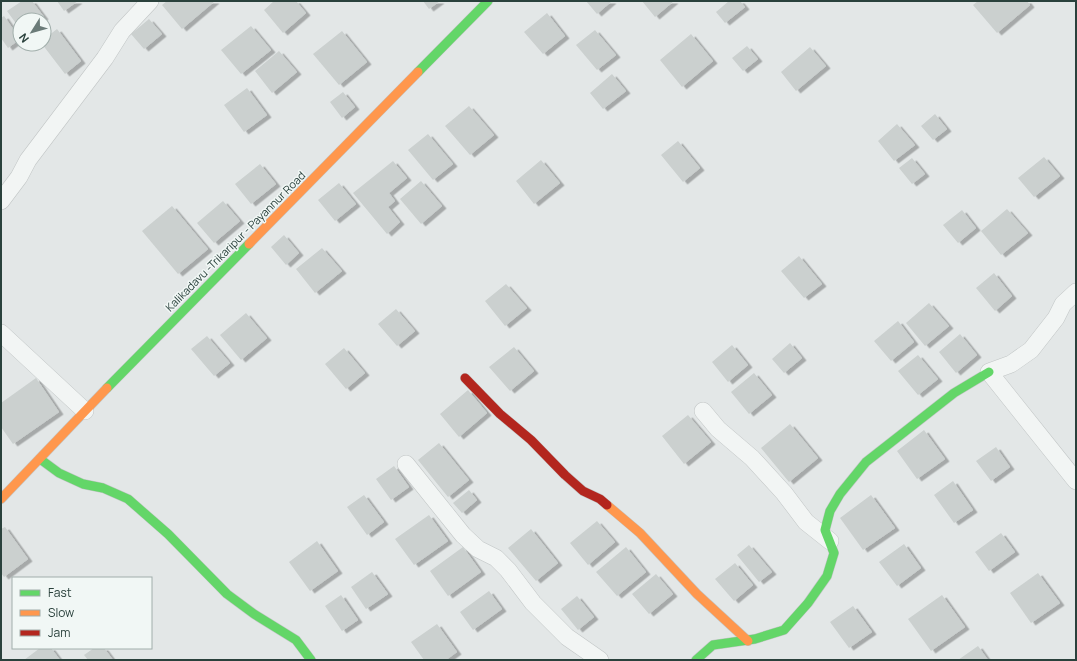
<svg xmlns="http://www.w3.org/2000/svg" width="1077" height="661" font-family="Manrope,sans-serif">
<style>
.building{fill:#cbd0cf;filter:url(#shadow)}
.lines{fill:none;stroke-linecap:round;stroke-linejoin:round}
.street-casing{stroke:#c1c5c5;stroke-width:18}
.fast-casing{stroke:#c1c5c5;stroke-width:10}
.slow-casing{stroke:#c1c5c5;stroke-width:10}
.jam-casing{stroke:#c1c5c5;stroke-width:10}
.street{stroke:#f2f5f4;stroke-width:17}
.fast{stroke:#63d668;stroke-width:9}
.slow{stroke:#ff974d;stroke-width:9}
.jam{stroke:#b3261e;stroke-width:9}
.labels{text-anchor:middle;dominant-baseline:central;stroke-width:3;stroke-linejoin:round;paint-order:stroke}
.street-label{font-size:11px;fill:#2a413c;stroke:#f1f7f5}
</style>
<defs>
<filter id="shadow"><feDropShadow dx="4.5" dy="2.5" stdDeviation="0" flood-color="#0004"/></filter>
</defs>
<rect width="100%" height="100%" fill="#e3e7e7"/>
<g class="building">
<path d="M22 1H32L44 17 40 20H20V29L7 11Z"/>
<path d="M57 1H78L64 11Z"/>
<path d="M167 1H215L182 29 162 5Z"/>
<path d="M274 1H296L306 13 283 33 264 10Z"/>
<path d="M423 1H440L429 9Z"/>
<path d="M586 1H612L597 14Z"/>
<path d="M642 1H674L655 17Z"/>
<path d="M729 1H740L745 7 725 23 716 12Z"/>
<path d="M978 1H1027L1030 5 997 33 973 5Z"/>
<path d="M547 13 565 36 543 54 524 32Z"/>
<path d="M4 16 20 39 8 48 1 38V18Z"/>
<path d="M149 19 162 34 144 49 131 34Z"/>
<path d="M251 26 271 50 241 74 221 50Z"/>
<path d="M57 29 81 61 65 74 42 44H44V39Z"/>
<path d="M595 30 616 55 597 70 576 45Z"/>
<path d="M342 31 367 62 339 85 313 54Z"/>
<path d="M691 34 713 61 682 87 660 60Z"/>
<path d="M747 46 758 59 743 71 732 58Z"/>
<path d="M810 47 826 66 796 91 781 72Z"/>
<path d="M279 51 297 72 272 93 255 71Z"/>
<path d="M612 74 626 91 603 109 590 93Z"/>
<path d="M247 88 267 115 244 132 224 105Z"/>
<path d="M343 92 355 107 342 118 330 102Z"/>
<path d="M469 106 494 135 470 155 445 126Z"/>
<path d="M935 114 947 129 933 140 921 126Z"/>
<path d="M897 124 915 145 894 161 878 141Z"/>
<path d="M428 134 453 164 433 180 408 150Z"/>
<path d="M678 141 700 168 683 182 661 155Z"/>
<path d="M1044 157 1060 176 1034 197 1018 178Z"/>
<path d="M912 158 925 174 912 184 899 168Z"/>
<path d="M541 160 560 183 534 204 516 181Z"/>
<path d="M393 161 407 178 389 193 395 201 388 207 400 222 387 234 353 193Z"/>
<path d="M260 164 276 184 251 204 235 184Z"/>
<path d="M421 181 442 206 421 224 400 199Z"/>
<path d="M339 183 356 204 335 221 318 200Z"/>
<path d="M223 201 240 221 214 243 197 223Z"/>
<path d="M172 206 208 249 178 274 142 231Z"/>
<path d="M1007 209 1028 233 1001 255 981 231Z"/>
<path d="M962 210 976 228 958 243 943 225Z"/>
<path d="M284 235 299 253 286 265 271 247Z"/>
<path d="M322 248 342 271 315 293 296 269Z"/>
<path d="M799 256 822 284 804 298 781 271Z"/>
<path d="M994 273 1012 296 995 311 976 288Z"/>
<path d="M506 284 527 308 505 326 485 301Z"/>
<path d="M929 303 949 326 925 346 906 323Z"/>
<path d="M396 309 415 331 397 346 378 324Z"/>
<path d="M246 313 267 338 241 360 220 335Z"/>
<path d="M898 321 914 342 891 361 874 341Z"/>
<path d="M960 334 977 355 956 373 939 352Z"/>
<path d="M207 336 230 363 214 376 191 349Z"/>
<path d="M790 343 802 358 784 373 772 359Z"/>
<path d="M732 345 748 365 728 382 712 362Z"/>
<path d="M514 347 534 371 510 391 489 367Z"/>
<path d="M344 348 365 373 346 389 325 364Z"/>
<path d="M918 355 938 379 918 395 898 371Z"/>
<path d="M754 373 772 395 749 414 731 392Z"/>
<path d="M36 378 59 412 13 444 1 427V403Z"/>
<path d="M468 390 487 413 459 437 440 414Z"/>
<path d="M688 415 711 442 684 464 662 436Z"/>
<path d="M790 424 818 458 789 482 761 448Z"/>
<path d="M924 430 945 459 917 479 897 451Z"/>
<path d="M439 443 469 480 448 497 418 460Z"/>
<path d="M996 447 1010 467 991 481 976 461Z"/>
<path d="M394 466 409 487 391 500 376 479Z"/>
<path d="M953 481 973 510 954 523 934 495Z"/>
<path d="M469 490 477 500 462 513 453 503Z"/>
<path d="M364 495 384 522 367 535 347 507Z"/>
<path d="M871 495 895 528 863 550 840 518Z"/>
<path d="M429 515 448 541 414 565 395 539Z"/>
<path d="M597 521 615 542 588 565 570 543Z"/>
<path d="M5 527 28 559 4 577 1 573V529Z"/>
<path d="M531 529 558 563 536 581 508 548Z"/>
<path d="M1001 533 1015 552 989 571 975 552Z"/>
<path d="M317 541 338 571 310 591 289 562Z"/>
<path d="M904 544 921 568 897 586 879 562Z"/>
<path d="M749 545 772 572 759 582 737 555Z"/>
<path d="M463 547 481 572 448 596 430 571Z"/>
<path d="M626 547 646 572 617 596 596 572Z"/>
<path d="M735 563 753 585 734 601 715 579Z"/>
<path d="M372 572 388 594 366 609 351 587Z"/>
<path d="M1038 573 1060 603 1031 623 1010 593Z"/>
<path d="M656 574 673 594 649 614 632 594Z"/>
<path d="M489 591 502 609 473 630 460 612Z"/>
<path d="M341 595 358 620 342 631 325 606Z"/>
<path d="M942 595 965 627 931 651 908 619Z"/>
<path d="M577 596 594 617 578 630 561 609Z"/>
<path d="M853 606 872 632 849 648 830 622Z"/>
<path d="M437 624 457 652 446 660H424L411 642Z"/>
<path d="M978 646 988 660H958Z"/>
<path d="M40 648H51L60 660H24Z"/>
<path d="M94 648H104L113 660H88L84 655Z"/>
</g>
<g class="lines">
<g class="street-casing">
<g id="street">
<path d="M1 201 19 177 28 160 105 58 122 31 150 1"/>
<path d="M1076 292 1063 304 1056 318 1031 350 1011 364 989 372 1076 481"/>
<path d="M1 333 85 411"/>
<path d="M703 411 718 429 752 458 784 493 806 522 830 541"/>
<path d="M406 464 463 535 478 549 496 558 508 570 533 603 567 637 600 660"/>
</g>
</g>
<g class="fast-casing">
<g id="fast">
<path d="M418 72 488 1"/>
<path d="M107 388 249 244"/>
<path d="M40 459 59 473 83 484 103 488 128 499 168 534 227 594 254 614 296 640 311 660"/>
<path d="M696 660 713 645 755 639 784 630 808 603 827 576 834 553 825 530 830 511 840 494 866 462 954 393 989 372"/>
</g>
</g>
<g class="slow-casing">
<g id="slow">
<path d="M249 244 418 72"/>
<path d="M1 499 107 388"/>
<path d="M607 505 640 533 697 594 748 641"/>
</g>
</g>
<g class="jam-casing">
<path id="jam" d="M465 378 500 414 531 440 565 475 583 491 600 499 607 505"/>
</g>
<use href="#street" class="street"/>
<use href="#fast" class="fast"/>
<use href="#slow" class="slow"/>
<use href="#jam" class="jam"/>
</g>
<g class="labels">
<g class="street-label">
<text transform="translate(235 241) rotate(-45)">Kalikadavu -Trikaripur - Payannur Road</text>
</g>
</g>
<rect width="1077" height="661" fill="none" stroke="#2a413c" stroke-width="4"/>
<rect x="12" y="577" width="140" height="72" fill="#f1f7f5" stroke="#a1aeab"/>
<rect x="20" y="590" width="20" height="6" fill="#63d668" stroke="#a1aeab"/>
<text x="48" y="597" font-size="12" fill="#2a413c">Fast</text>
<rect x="20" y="610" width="20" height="6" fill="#ff974d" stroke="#a1aeab"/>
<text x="48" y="617" font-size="12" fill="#2a413c">Slow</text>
<rect x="20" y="630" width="20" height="6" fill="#b3261e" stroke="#a1aeab"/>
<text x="48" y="637" font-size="12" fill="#2a413c">Jam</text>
<g transform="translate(32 32) rotate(233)"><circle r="19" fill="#f1f7f5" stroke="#a1aeab"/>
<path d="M0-3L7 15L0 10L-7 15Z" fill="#6b7b78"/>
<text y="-6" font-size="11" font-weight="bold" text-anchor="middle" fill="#2a413c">N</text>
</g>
</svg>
